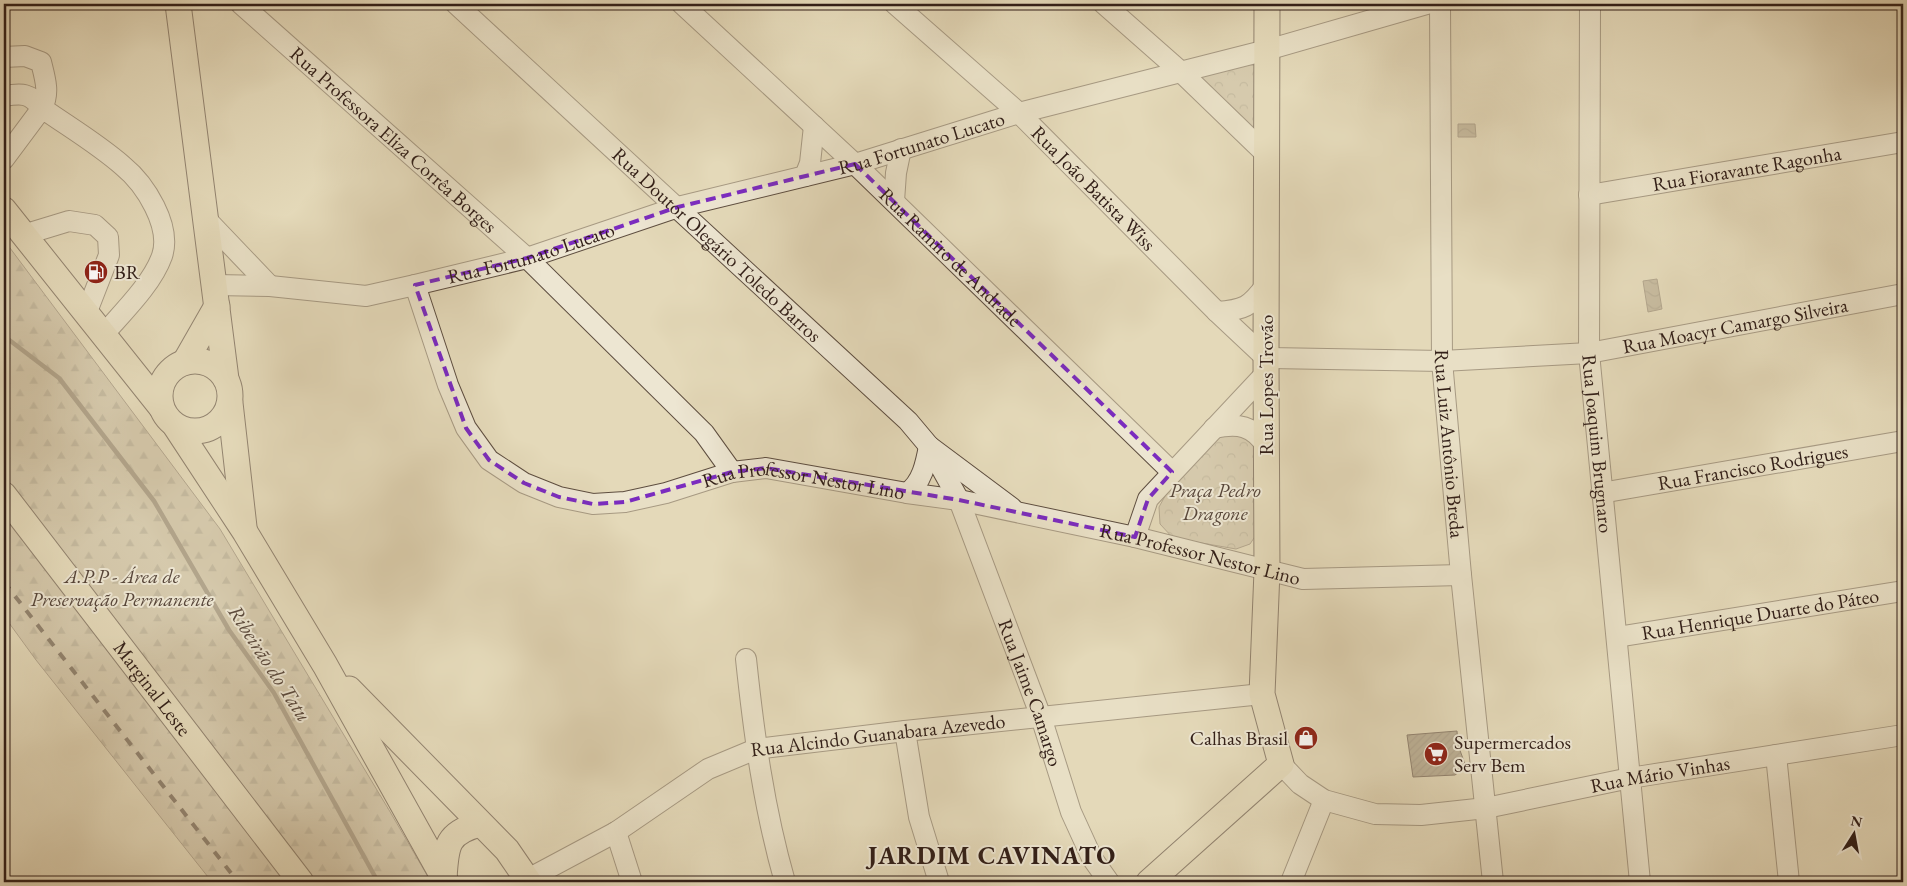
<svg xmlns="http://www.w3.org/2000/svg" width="1907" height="886" font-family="'EB Garamond',serif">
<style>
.forest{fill:url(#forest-firs);stroke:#7c6c5b}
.park{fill:url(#park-crowns);stroke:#7c6c5b}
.water{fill:url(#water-waves);stroke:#786958}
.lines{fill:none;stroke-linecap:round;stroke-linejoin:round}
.stream{stroke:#786958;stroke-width:4.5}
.building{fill:url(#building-hatch);stroke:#321f18}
.minor-casing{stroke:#5e4e40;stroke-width:22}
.major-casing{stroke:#321f18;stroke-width:27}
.minor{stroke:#ede6d2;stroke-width:20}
.major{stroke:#e4d9b9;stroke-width:25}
.rail{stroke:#321f18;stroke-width:4;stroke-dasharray:9 9;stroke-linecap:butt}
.marked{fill:none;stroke:#7b2cbf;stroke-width:4;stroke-dasharray:10 6;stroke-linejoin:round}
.labels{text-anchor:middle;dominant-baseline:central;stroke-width:4;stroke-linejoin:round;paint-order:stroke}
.street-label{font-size:20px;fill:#321f18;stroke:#ede6d2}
.poi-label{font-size:20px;fill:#321f18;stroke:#ede6d2;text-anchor:start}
.park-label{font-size:20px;font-style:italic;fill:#57463a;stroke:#ede6d2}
.water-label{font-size:21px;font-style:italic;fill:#5b4a3d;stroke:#ede6d2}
.district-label{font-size:25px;font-weight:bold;letter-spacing:1px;fill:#321f18;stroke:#ede6d2}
</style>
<defs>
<pattern id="forest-firs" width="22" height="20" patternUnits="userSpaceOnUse" patternTransform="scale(1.25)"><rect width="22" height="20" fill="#c6b99e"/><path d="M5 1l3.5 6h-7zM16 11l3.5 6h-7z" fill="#a19680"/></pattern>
<pattern id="park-crowns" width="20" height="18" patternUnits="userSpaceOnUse" patternTransform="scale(1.25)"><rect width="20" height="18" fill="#c6b99e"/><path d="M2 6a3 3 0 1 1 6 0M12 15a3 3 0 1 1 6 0" fill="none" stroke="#a19680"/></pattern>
<pattern id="water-waves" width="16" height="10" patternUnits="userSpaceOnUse" patternTransform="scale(1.25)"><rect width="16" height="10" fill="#a79a82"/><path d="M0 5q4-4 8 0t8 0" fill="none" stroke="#897d69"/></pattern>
<pattern id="building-hatch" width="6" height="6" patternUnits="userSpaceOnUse" patternTransform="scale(1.25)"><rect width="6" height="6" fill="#8f806c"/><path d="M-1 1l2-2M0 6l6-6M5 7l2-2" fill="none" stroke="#756858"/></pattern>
</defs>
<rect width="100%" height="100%" fill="#e4d9b9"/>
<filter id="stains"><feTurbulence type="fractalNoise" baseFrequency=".004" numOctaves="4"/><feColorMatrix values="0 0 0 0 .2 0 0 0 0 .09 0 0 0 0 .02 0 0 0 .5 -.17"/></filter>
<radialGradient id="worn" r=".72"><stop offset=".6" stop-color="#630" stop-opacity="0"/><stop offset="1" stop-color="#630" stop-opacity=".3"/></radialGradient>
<path class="forest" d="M4 240 220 529 389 810 431 882H212L36 660 4 616Z"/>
<g class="park">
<path d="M1248 64 1257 66 1255 131 1199 82 1203 73Z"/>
<path d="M1233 429 1258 442V532L1250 544 1236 549 1173 538 1160 524 1159 507 1169 489 1220 434Z"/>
</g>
<g class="water">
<path d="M1458 124H1475L1476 137H1458Z"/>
<path d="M1657 279 1662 309 1648 312 1643 281Z"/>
</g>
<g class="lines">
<path class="stream" d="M4 336 59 378 154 501 229 630 274 693 378 882"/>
</g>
<path class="building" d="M1457 731 1458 745 1465 764 1459 772 1455 775 1413 777 1407 735Z"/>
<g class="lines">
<g class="minor-casing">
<g id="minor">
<path id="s1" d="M241 4 527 258 704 433 732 472"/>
<path id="s2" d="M456 4 908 421 929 446 959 500 1041 717 1071 812 1092 858 1109 882"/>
<path id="s3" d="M682 4 855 164 1172 472"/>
<path id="s4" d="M895 4 1019 113 1217 312 1266 358 1442 361 1589 353 1903 294"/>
<path d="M1104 4 1180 71 1266 154"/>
<path id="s5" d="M1440 4 1442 361 1461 575 1493 882"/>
<path id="s6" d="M1590 4 1589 353 1640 882"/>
<path d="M4 57 25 56 41 62C45 78 50 93 42 108 29 93 23 93 4 96"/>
<path d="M4 159 42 108C69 127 98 144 123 166 145 184 172 226 162 256 152 284 123 312 103 335"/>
<path d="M805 176 810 163 814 126"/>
<path id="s7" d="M1589 195 1903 142"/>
<path d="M894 201 896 173 901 149"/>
<path d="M207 220 270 286"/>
<path d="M23 235 69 221 95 225 108 237 109 255 86 314"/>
<path id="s8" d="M215 285 270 286 366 296 415 285 527 258 678 207 855 164 1019 113 1267 50 1427 4"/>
<path id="s9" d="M415 285 448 385 466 428 489 460 524 483 559 497 593 504 625 502 666 493 732 472 766 468 907 493 959 500 1135 537 1303 579 1461 575"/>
<path d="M1217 312C1244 310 1250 307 1266 285"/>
<path d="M1214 428C1238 423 1253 425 1267 447"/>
<path d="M907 493C922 483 926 463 929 446L1012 508"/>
<path id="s10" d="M1601 493 1903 441"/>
<path d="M1135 537 1148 499 1266 373"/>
<path id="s11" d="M1617 637 1903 591"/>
<path d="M746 659C754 735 764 809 785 882"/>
<path d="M905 731 919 817 939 882"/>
<path d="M1776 755 1789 882"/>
<path id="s12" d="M1281 764 1300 784 1324 800 1375 814 1421 815 1486 808 1630 778 1903 735"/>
<path d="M616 832 632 882"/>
<path id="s13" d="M528 879 616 832 708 769 756 749 905 731 1262 694"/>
<path d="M1291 882 1324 800"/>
</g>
</g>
<g class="major-casing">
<g id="major">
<path d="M178 4 226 379"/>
<path d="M4 210 161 407"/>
<circle cx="195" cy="396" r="35"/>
<path d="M185 362 217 306"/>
<path d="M230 403 244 527"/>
<path d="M176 427 245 532 325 665 446 882"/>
<path id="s14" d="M4 495 301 882"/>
<path d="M349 689 507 850 529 882"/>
<path d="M444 879C446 846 446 833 480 824"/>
<path d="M1149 882 1281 764 1262 694 1267 571 1266 358 1267 4"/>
</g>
</g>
<use href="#minor" class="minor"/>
<use href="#major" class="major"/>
<path class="rail" d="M4 582 238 882"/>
</g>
<path d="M0 0H1907V886H0ZM855 164 1172 472 1148 499 1135 537 959 500 766 468 732 472 625 502 593 504 559 497 524 483 489 460 466 428 415 285 527 258 678 207Z" fill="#e4d9b9" fill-opacity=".55" fill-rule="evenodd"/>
<path class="marked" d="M855 164 1172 472 1148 499 1135 537 959 500 766 468 732 472 625 502 593 504 559 497 524 483 489 460 466 428 415 285 527 258 678 207Z"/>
<defs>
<g id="fuel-disc" transform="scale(1.25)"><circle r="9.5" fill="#8f2418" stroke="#ede6d2"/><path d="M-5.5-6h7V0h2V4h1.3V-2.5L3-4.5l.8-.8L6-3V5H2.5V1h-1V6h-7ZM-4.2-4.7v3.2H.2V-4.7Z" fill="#fff"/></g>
<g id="shop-disc" transform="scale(1.25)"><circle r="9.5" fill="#8f2418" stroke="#ede6d2"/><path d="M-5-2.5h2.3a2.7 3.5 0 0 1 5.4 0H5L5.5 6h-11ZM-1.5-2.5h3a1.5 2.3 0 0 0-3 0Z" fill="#fff"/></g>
<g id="supermarket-disc" transform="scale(1.25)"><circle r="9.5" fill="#8f2418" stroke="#ede6d2"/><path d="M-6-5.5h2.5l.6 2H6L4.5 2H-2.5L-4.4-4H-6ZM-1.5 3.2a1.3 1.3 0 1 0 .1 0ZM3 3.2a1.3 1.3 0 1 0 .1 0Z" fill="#fff"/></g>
</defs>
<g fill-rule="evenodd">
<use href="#fuel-disc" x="96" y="272"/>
<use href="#shop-disc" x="1306" y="738"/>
<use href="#supermarket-disc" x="1436" y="754"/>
</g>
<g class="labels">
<g class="street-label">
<text stroke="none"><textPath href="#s1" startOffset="204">Rua Professora Eliza Corrêa Borges</textPath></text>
<text stroke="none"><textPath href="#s8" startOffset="728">Rua Fortunato Lucato</textPath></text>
<text stroke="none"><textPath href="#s7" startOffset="160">Rua Fioravante Ragonha</textPath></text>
<text stroke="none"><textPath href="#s4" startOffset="271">Rua João Batista Wiss</textPath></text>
<text stroke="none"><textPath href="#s2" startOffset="355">Rua Doutor Olegário Toledo Barros</textPath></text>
<text stroke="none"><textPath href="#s8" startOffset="322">Rua Fortunato Lucato</textPath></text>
<text stroke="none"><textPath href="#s3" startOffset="369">Rua Ramiro de Andrade</textPath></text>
<text stroke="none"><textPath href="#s4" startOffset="985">Rua Moacyr Camargo Silveira</textPath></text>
<text transform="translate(1266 385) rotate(-90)">Rua Lopes Trovão</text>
<text stroke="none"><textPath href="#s5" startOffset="440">Rua Luiz Antônio Breda</textPath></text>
<text stroke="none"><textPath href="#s6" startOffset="440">Rua Joaquim Brugnaro</textPath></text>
<text stroke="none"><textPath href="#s10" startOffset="154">Rua Francisco Rodrigues</textPath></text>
<text stroke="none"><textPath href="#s9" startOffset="521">Rua Professor Nestor Lino</textPath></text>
<text stroke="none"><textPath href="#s9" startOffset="926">Rua Professor Nestor Lino</textPath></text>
<text stroke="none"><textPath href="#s11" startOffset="145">Rua Henrique Duarte do Páteo</textPath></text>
<text stroke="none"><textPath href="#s14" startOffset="244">Marginal Leste</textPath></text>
<text stroke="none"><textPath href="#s2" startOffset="915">Rua Jaime Camargo</textPath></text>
<text stroke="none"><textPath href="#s13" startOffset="386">Rua Alcindo Guanabara Azevedo</textPath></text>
<text stroke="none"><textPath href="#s12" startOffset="398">Rua Mário Vinhas</textPath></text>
</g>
<g class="poi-label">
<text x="114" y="272">BR</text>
<text x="1288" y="738" text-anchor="end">Calhas Brasil</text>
<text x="1454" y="742">Supermercados<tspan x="1454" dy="23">Serv Bem</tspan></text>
</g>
<g class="park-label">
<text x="1215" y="490">Praça Pedro<tspan x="1215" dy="23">Dragone</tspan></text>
<text x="122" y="576">A.P.P - Área de<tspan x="122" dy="23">Preservação Permanente</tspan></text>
</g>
<g class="water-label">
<text transform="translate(270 663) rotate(57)">Ribeirão do Tatu</text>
</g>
<g class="district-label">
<text x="992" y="855">JARDIM CAVINATO</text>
</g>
</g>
<rect width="1907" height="886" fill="none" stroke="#e4d9b9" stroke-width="20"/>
<rect x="5" y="5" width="1897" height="876" fill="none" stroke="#321f18" stroke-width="2.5"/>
<rect x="10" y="10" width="1887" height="866" fill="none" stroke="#321f18"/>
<g transform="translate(1854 834) rotate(11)" stroke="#ede6d2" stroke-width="4" paint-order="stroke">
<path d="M0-4L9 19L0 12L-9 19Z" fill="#321f18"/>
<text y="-8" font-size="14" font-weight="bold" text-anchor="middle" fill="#321f18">N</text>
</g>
<rect width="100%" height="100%" filter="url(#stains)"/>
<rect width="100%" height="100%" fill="url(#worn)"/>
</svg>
